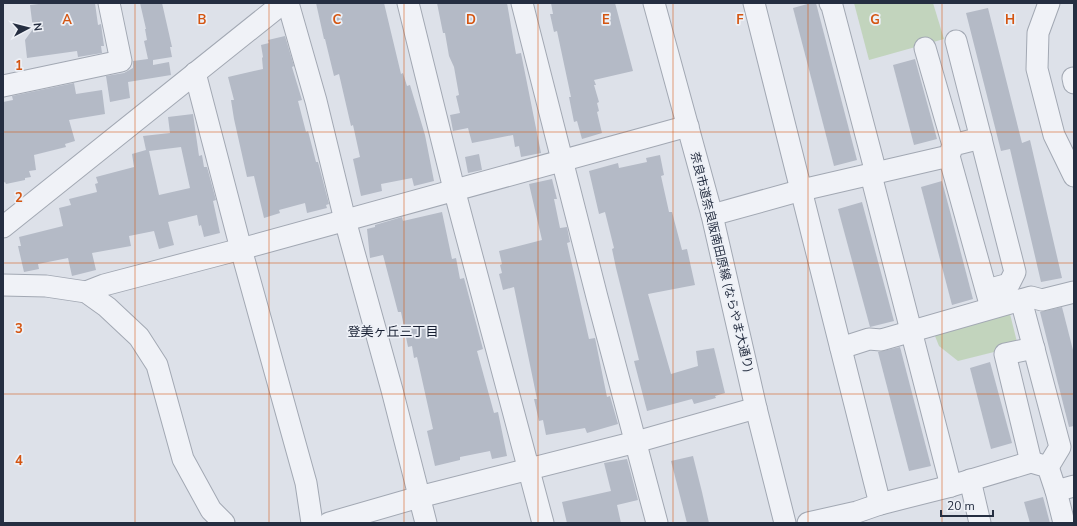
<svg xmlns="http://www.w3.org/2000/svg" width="1077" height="526" font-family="'Nunito Sans','Noto Sans JP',sans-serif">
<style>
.green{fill:#c2d4bd}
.building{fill:#b4bac6;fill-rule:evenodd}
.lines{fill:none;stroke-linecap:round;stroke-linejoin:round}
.minor-casing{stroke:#a2a8b3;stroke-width:23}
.minor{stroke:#f0f2f7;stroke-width:21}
.grid{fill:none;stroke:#d45511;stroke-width:1;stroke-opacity:0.55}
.labels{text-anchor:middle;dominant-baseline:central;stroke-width:3.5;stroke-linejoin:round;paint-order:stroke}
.street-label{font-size:12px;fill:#252e41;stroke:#edf0f6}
.neighbourhood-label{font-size:13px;fill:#171f32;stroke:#edf0f6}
.grid-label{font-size:13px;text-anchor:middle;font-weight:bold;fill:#d45511;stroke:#edf0f6;stroke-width:3.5;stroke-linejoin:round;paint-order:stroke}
</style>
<rect width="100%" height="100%" fill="#dde1e9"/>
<g class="green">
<path d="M854 3H933L944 39 869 60Z"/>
<path d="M1009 310 1018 346 958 361 939 346 933 331Z"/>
</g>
<g class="building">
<path d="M47 3H95L98 25 101 24 104 46H101L102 53 78 57 77 51 27 58 25 40 33 29 30 5Z"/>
<path d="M140 3H162L172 47H170L172 57 153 60V65L169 62 171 75 128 82 130 98 110 102 106 76 124 73 133 68V61L148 59 144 41 147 40 145 29H146Z"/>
<path d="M316 3H384L401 74 403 73 407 86 410 85 425 135 434 181 414 186 412 178 381 184 382 191 361 196 353 159 360 157 353 125 351 126 339 74 334 76 325 39H324Z"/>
<path d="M437 3H507L516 54 521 53 541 153 521 157 519 146 515 147 513 135 472 143 468 128 453 131 450 115 460 113 456 96 459 95 454 67 449 56 445 33H443Z"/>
<path d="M551 3H615L633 71 594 80 596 85H594L599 102 597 103 599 111 597 112 602 133 582 139 577 121 574 122 569 97H571L557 31 554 32 550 14H553Z"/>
<path d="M811 3H816L857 160 834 166 793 8Z"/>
<path d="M988 8 1022 143 1030 140 1062 278 1041 282 1010 149 1001 151 966 13Z"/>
<path d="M285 36 294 66 292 67 302 100 298 101 306 132 308 131 316 162H318L329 204 326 205 327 208 307 213 305 203 279 210 280 213 264 218 254 176 247 177 234 119 231 100H234L228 77 263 69 262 58 263 57 261 45 269 43 268 40Z"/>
<path d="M915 59 937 139 914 145 893 65Z"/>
<path d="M74 83 76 94 102 90 105 114 69 120 75 141 65 144 66 147 34 155 36 170 29 171 31 177 25 178V180L6 184 5 182 3 183V102L13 100 12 96Z"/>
<path d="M193 114 199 156 202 155 204 167H207L216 200 213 201 220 233 204 237 201 225 199 226 197 215 168 222 174 245 159 249 154 231 129 236 131 246 92 253 96 270 72 276 68 258 38 264 39 269 24 272 18 246H21L19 237 63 226 59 208 71 205 69 199 97 192 95 184 98 183 96 177 134 167 132 154 146 150 143 136 170 133 168 117ZM181 147 190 188 159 195 149 151Z"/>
<path d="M479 154 482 170 468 173 465 157Z"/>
<path d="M660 155 664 175 661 176 669 212H672L682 250 687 249 695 285 648 294 671 374 698 366 696 351 714 348 725 393 715 396 716 398 694 404 692 399 647 411 634 361 639 360 616 268 612 249 614 248 605 212 599 214 589 171 618 163 619 168 647 162 646 158Z"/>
<path d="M552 179 557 199H554L560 228 567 227 570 242 567 243 589 339 595 338 607 397 610 396 618 424 587 433 585 428 546 435 543 420 539 421 534 399H537L514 287 503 290 499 274 502 273 500 265 502 264 499 251 542 240 529 184Z"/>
<path d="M942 181 973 299 952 305 921 187Z"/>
<path d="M862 202 894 321 870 327 838 209Z"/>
<path d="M442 212 452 259 456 258 460 279 464 278 483 349 477 351 494 413 498 412 507 456 492 459 490 451 460 457V460L435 466 427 431 433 429 417 357 414 358 412 346 408 347 401 312H398L383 255 370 258 367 229 375 227V225L402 217 403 221Z"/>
<path d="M1062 307 1074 354V426L1069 427 1040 312Z"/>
<path d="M900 347 931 466 909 471 878 352Z"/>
<path d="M990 362 1012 443 991 449 970 368Z"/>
<path d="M693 456 702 492 709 523H687L671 461Z"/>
<path d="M627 459 638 500 617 505 621 523H567L562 502 611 491 604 463Z"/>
<path d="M1043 497 1050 523H1030L1024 502Z"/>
</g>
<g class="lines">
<g class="minor-casing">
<g id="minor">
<path d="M288 3 316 101 345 220 392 390 426 523"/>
<path d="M408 3 454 189 543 523"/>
<path d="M522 3 597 297 657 523"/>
<path d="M654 3 712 215 756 408 785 523"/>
<path d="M754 3 880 504"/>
<path d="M830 3 832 6 876 173"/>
<path d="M1049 3 1038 33 1037 69 1054 135 1074 176"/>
<path d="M956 41 1015 272 1009 284 987 290"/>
<path d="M925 48 953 145"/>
<path d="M195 73 241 249 306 483 312 523"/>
<path d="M1073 78 1074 83"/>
<path d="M3 86 121 61 109 3"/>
<path d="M949 156 990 304"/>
<path d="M871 175 951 486"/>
<path d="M712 215 802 190 949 156 953 145 981 138"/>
<path d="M3 227 283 3"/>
<path d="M3 285 46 286 86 292 107 307 139 337 157 365 183 459 211 510 224 523"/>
<path d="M86 292 104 285 241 249 688 126"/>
<path d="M1021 300 1060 447 1048 467"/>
<path d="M841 348 869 339 881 340 1031 297 1042 300 1074 292"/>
<path d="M1031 462 1005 354 1034 348"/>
<path d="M970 480 980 523"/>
<path d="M1056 491 1064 523"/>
<path d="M329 523 419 497 636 442 756 408"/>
<path d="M808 523 857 512 880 504 951 486 1031 462 1048 467 1056 491 1074 486"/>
</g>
</g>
<use href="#minor" class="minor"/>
</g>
<path class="grid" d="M135 3V523M269 3V523M404 3V523M538 3V523M673 3V523M808 3V523M942 3V523M3 132H1074M3 263H1074M3 394H1074"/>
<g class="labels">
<g class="street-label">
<text transform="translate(722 262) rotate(76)">奈良市道奈良阪南田原線 (ならやま大通り)</text>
</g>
<g class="neighbourhood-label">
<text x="393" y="332">登美ヶ丘三丁目</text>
</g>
</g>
<g class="grid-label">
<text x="67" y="24">A</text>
<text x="202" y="24">B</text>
<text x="337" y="24">C</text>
<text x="471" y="24">D</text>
<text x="606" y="24">E</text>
<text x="740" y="24">F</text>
<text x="875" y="24">G</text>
<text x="1010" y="24">H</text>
<text x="19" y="70">1</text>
<text x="19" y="202">2</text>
<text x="19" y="333">3</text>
<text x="19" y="465">4</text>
</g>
<rect width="1077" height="526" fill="none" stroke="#252e41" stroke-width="8"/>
<g transform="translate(28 28) rotate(83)" stroke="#edf0f6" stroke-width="3" paint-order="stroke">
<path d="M0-3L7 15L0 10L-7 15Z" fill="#252e41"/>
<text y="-6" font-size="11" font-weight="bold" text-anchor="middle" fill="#252e41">N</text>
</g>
<path d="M941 510v6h52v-6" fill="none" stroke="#252e41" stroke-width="2"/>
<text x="947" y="510" font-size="12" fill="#252e41" stroke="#edf0f6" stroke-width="3" paint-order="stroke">20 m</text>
</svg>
